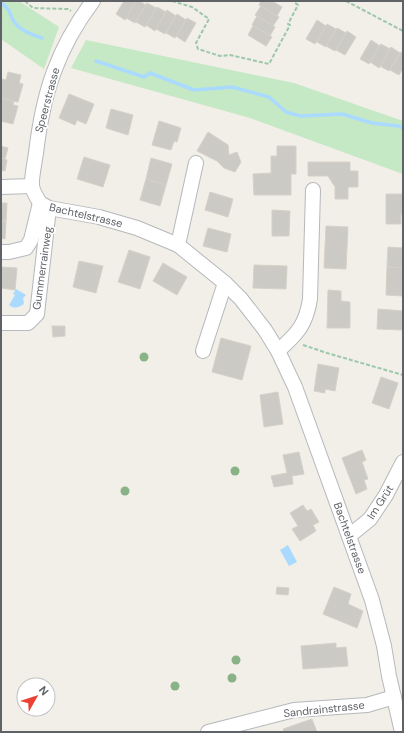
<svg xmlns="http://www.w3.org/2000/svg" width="404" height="733" font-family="'DM Sans',sans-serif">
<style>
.green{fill:#c5e8c5}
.water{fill:#aadaff}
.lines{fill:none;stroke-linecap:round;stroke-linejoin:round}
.stream{stroke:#aadaff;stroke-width:3.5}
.building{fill:#cccac5;stroke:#d6d1c6}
.minor-casing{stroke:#b5b8bc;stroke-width:16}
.path{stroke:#9cc7a9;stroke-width:2;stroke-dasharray:4 2;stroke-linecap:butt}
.minor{stroke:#fff;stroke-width:14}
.tree{fill:#89b387}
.labels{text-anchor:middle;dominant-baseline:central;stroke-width:3.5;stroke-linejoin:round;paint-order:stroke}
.street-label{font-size:11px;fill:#5f6368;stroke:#fff}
</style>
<rect width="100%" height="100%" fill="#f1efe8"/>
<g class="green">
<path d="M1 1H19L59 27 44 69 1 39Z"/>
<path d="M86 40 294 83 403 121V174L250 118 71 68Z"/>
</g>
<g class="water">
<path d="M16 289 26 295 23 298 24 304C18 308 15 309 9 305L15 295 13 294Z"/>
<path d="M288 545 297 562 289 566 280 550Z"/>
</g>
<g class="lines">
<g class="stream">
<path d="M1 3C13 11 8 14 15 23 21 31 33 35 42 38"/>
<path d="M96 61 144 77 150 73 194 90 232 87 269 97 286 112 300 116 342 114 372 123 398 126 403 128"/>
</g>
</g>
<g class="building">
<path d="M124 1H136L125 20 116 14Z"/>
<path d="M136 1H139L146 5 135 23 126 18Z"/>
<path d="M261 1H272L282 7 277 16 259 5Z"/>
<path d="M147 3 156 8 145 27 136 22Z"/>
<path d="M261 6 279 17 273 26 255 15Z"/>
<path d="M157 7 166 12 155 31 146 25Z"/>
<path d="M167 10 176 16 165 34 156 29Z"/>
<path d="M177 14 186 20 175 38 166 33Z"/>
<path d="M257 16 275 27 270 36 252 25Z"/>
<path d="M187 18 196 23 185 42 176 36Z"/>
<path d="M317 20 326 26 315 44 306 39Z"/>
<path d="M327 24 336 29 326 47 317 42Z"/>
<path d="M253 26 272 37 266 46 248 35Z"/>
<path d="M337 28 346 33 335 51 326 46Z"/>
<path d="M347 31 356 37 345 55 336 50Z"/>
<path d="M371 40 380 46 369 64 360 59Z"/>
<path d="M381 44 390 49 379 68 370 62Z"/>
<path d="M391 47 400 53 389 71 380 66Z"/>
<path d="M401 52 403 53V68L399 75 390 70Z"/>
<path d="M8 72 21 75 19 83 23 84 18 102 1 98V84L2 79 6 80Z"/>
<path d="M69 94 94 104 86 124 77 120 75 125 59 118Z"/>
<path d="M2 98 14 101 13 105 18 106 13 124 1 121Z"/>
<path d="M111 109 133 115 128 135 106 128Z"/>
<path d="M159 121 181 128 177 142 174 141 171 150 152 145Z"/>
<path d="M208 132 228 145 229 155 237 152 241 162 235 172 224 168 217 161 197 151Z"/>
<path d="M1 146 8 148 5 159 1 158Z"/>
<path d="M277 146H296V174H291V195H254L253 174 271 173V156H277Z"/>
<path d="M84 157 110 165 103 187 77 179Z"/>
<path d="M1 158 7 160 5 171 1 170Z"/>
<path d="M151 158 172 164 166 185 146 179Z"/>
<path d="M308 162H350V171H358V187H348V199H335V187L328 176H308Z"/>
<path d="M146 179 166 185 160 206 140 200Z"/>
<path d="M210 192 233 199 228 217 205 210Z"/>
<path d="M386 194H403V214H401V224H386Z"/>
<path d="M1 203H7L6 221H1Z"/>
<path d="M272 210 290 211 289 236H272Z"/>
<path d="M1 221H6L5 239 1 238Z"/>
<path d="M326 226 348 227 346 269 324 268Z"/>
<path d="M208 228 231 234 227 252 203 246Z"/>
<path d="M388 247 403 248V268L387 267Z"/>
<path d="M129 250 150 257 140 289 118 282Z"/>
<path d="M79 261 103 266 96 293 73 287Z"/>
<path d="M163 263 187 277 177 295 153 281Z"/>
<path d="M254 265 287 266 286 289 253 288Z"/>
<path d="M1 267 17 268 15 290 1 288Z"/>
<path d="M387 267 403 268V296L386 295Z"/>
<path d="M328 290 341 291V301L350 302V328H327Z"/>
<path d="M378 309 403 311 402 330 377 329Z"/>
<path d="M52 326H65V336L53 337Z"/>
<path d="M221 338 251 346 242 380 212 372Z"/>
<path d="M318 364 339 368 335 391 325 389V393L314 391Z"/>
<path d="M381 377 398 383 389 409 372 403Z"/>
<path d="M278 392 283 424 264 427 260 395Z"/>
<path d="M362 450 366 460 362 462 368 479 364 480 367 489 356 494 342 458Z"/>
<path d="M299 452 304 474 292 476 293 484 274 487 271 476 287 473 283 455Z"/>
<path d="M303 505 307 511 311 509 319 522 313 525 316 531 300 541 292 529 298 526 290 513Z"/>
<path d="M277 587 289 588 288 595 276 594Z"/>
<path d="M334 587 351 594 348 604 363 611 357 628 323 614Z"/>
<path d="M336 643V648L346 647 348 666 303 669 301 646Z"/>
<path d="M312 719 317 732H284L283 729Z"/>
</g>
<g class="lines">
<g class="minor-casing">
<g id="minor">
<path d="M1 187 32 186"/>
<path d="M40 203 49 208 99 217 137 228 178 245 225 283 241 299 265 330 278 351 295 387 372 600 384 646 389 676 402 732"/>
<path d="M40 203C37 198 33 192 32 186 31 179 35 161 36 153 43 93 57 49 93 1"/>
<path d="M178 245 196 163"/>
<path d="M1 252H9L26 248 31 240 40 203"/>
<path d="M1 323H28L37 314 49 208"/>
<path d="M203 351 225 283"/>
<path d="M278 351C297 334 306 325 310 299L313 190"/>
<path d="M349 536 370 519 386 495 403 462"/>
<path d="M208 732 294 710 367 705 394 697"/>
</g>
</g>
<g class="path">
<path d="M25 1 33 8 68 9 71 11"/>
<path d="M172 1 192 7 209 19 196 43 198 49 220 56 230 55 269 64 290 25 288 24 298 5 294 2 295 1"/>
<path d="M346 1 403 31"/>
<path d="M303 345 327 353 403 375"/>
</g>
<use href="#minor" class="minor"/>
</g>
<g class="tree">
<circle cx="144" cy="357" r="4.5"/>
<circle cx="235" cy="471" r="4.5"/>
<circle cx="125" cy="491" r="4.5"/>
<circle cx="236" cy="660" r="4.5"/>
<circle cx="232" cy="678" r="4.5"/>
<circle cx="175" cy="686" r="4.5"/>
</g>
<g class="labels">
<g class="street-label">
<text transform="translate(47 100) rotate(-75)">Speerstrasse</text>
<text transform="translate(86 215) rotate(13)">Bachtelstrasse</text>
<text transform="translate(42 268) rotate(-82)">Gummerrainweg</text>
<text transform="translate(380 502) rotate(-57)">Im Grüt</text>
<text transform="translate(350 538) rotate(70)">Bachtelstrasse</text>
<text transform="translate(324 709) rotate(-6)">Sandrainstrasse</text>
</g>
</g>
<rect width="404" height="733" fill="none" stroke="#5f6368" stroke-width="4"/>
<g transform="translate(36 697) rotate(51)"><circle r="19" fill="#ffffff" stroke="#bfc1c3"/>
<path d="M0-3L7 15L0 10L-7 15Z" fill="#ea4335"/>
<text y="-6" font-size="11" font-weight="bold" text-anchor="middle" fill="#5f6368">N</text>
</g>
</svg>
